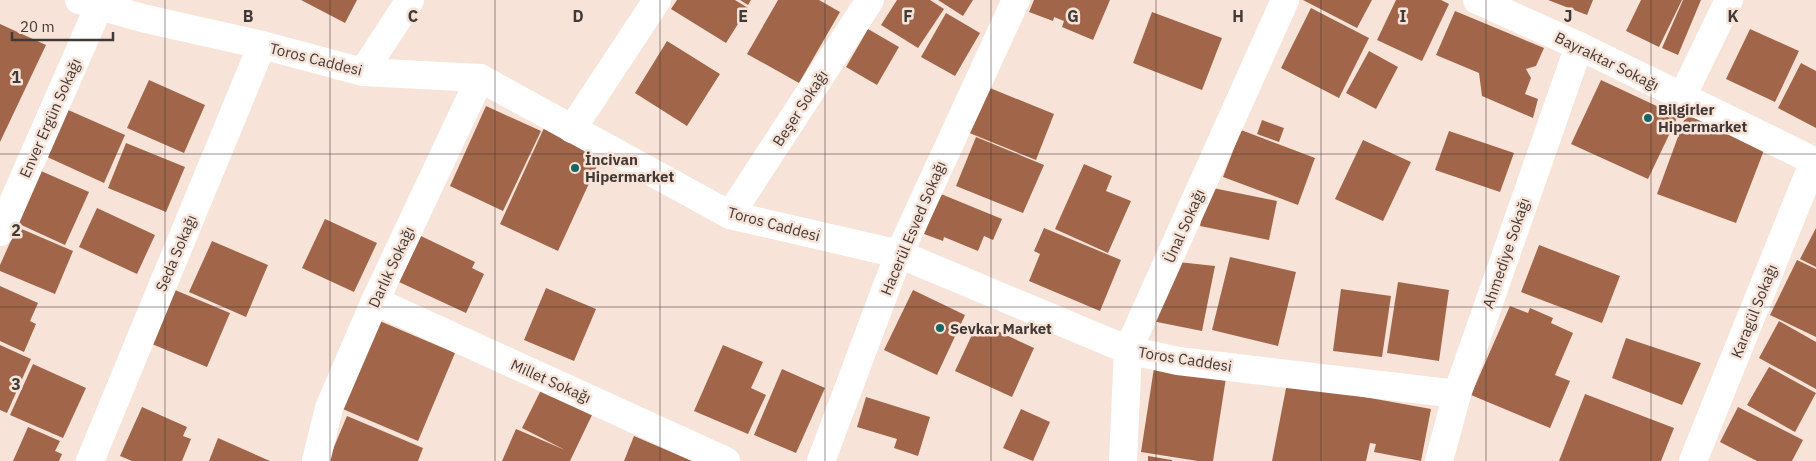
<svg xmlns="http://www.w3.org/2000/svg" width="1816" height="461" font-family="'IBM Plex Sans',sans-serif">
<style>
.building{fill:#a1664a}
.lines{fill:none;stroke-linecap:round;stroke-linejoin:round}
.minor{stroke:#fff;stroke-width:28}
.grid{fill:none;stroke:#413935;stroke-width:1;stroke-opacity:0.55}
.poi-dot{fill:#176666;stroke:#f8e3d9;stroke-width:2}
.labels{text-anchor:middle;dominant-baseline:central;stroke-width:5;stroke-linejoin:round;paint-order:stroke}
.street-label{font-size:15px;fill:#413935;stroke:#f8e3d9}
.poi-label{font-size:15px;font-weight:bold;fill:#413935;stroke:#f8e3d9;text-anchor:start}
.grid-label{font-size:16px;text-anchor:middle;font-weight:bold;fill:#413935;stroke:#f8e3d9;stroke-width:5;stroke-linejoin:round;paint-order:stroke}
</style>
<rect width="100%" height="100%" fill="#f8e3d9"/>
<g class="building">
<path d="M301 0H357L345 23Z"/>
<path d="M677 0H735L748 8 726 43 671 9Z"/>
<path d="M740 0H751L748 5Z"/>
<path d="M778 0H819L840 12 799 83 747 54Z"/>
<path d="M897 0H930L944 9 918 48 881 25Z"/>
<path d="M938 0H973L963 16Z"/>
<path d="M1034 0H1110L1093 40 1062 27 1064 21 1054 17 1053 21 1029 12Z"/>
<path d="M1303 0H1372L1357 28Z"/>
<path d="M1396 0H1441L1449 4 1422 61 1377 40Z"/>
<path d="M1548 0H1593L1587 15Z"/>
<path d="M1641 0H1682L1659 47 1626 31Z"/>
<path d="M1683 0H1701L1678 55 1662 48Z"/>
<path d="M1311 8 1369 38 1339 98 1281 68Z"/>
<path d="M1455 11 1544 48 1536 66 1526 69 1531 78 1525 94 1538 99 1533 118 1482 96 1479 73 1436 55Z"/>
<path d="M1152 12 1222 38 1202 90 1133 63Z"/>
<path d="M946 13 980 33 955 76 921 57Z"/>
<path d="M0 24 46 45 0 142Z"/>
<path d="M868 29 899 47 877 85 846 67Z"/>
<path d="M1750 29 1799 51 1775 102 1726 79Z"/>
<path d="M667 41 720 74 687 126 635 93Z"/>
<path d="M1369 51 1398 67 1376 109 1346 93Z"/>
<path d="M1801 63 1816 71V128L1778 108Z"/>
<path d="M149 80 205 105 184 153 127 128Z"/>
<path d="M1601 80 1678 116 1648 179 1571 144Z"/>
<path d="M985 86 1054 114 1036 160 967 132Z"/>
<path d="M486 106 541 131 503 211 450 186Z"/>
<path d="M66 109 125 135 104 183 45 156Z"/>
<path d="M1686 115 1766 145 1736 223 1657 194Z"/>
<path d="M1262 120 1284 128 1279 142 1257 134Z"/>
<path d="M544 128 602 155 558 251 500 224Z"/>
<path d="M1241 130 1315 158 1298 205 1223 177Z"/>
<path d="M1449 131 1514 153 1500 192 1435 170Z"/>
<path d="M976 137 1044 165 1023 213 956 186Z"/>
<path d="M1363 140 1411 162 1383 221 1335 199Z"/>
<path d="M126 143 185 167 166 212 108 188Z"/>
<path d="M1084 164 1112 176 1106 191 1131 201 1108 253 1055 229Z"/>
<path d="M41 171 89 192 65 245 17 223Z"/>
<path d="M1208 187 1277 201 1269 240 1200 226Z"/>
<path d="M941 194 1002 219 993 240 984 236 978 251 944 237 943 241 924 234Z"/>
<path d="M97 208 155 235 137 274 79 247Z"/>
<path d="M325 219 377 243 354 292 302 268Z"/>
<path d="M17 227 73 251 55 294 0 271V265Z"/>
<path d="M1044 228 1121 260 1100 311 1029 281 1040 254 1034 251Z"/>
<path d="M1816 228V267L1800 259Z"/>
<path d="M421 236 475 262 472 268 484 274 466 313 399 282Z"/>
<path d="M212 241 268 265 246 317 189 292Z"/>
<path d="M1539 245 1620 276 1602 323 1521 292Z"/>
<path d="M1230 257 1296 272 1278 346 1212 330Z"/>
<path d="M1797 260 1816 269V337L1770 315Z"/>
<path d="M1169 261 1215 266 1202 331 1152 321Z"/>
<path d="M1398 282 1449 290 1439 361 1387 353Z"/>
<path d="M0 286 38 303 30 321 36 324 24 352 0 341Z"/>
<path d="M546 288 596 309 574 361 524 340Z"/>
<path d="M1341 289 1391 296 1382 357 1333 351Z"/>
<path d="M175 290 230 313 207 367 152 344Z"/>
<path d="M913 290 965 315 937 375 884 350Z"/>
<path d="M1510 306 1528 313 1530 308 1553 318 1551 323 1573 333 1555 375 1570 381 1550 428 1471 395Z"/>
<path d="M375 319 455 353 418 441 338 407Z"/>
<path d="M1779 321 1816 342V389L1759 358Z"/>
<path d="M978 322 1034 348 1012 397 955 371Z"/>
<path d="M1626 338 1701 363 1682 405 1612 378Z"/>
<path d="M0 345 31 359 7 413 0 410Z"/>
<path d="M723 345 763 362 751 388 766 395 748 434 694 411Z"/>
<path d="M33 364 86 388 63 438 10 415Z"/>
<path d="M1769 367 1816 393 1795 432 1747 405Z"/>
<path d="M1154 368 1226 378 1213 461H1198L1141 452Z"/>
<path d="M782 369 825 388 796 453 754 435Z"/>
<path d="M1287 383 1431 409 1421 461 1374 452 1376 444 1370 443 1366 461H1272Z"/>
<path d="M541 390 592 415 570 461H502L516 429 565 450 522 428Z"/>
<path d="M1585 394 1674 428 1661 461H1559Z"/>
<path d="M866 397 930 417 918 456 894 448 897 439 857 427Z"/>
<path d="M142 407 187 427 183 436 191 439 182 461H132L120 456Z"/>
<path d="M1738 407 1803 440 1792 461H1757L1720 442Z"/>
<path d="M1021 409 1050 422 1033 461 1003 448Z"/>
<path d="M347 416 423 448 418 461H328Z"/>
<path d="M28 427 60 441 55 451 62 454 59 461H13Z"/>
<path d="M634 436 692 461H624Z"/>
<path d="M218 438 270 461H209Z"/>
<path d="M1148 456 1172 460V461H1148Z"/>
</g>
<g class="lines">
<g class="minor">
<path d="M79 0 142 18 262 45 363 72 480 78 730 215 899 254 1128 350 1178 361 1457 394"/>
<path d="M1477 0 1579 46 1816 162"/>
<path d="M363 72 410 0"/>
<path d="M1682 97 1729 0"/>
<path d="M572 129 657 0"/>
<path d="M730 215 870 0"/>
<path d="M0 232 100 4"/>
<path d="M375 301 726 461"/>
<path d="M90 461 262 45"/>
<path d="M316 461 329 408 375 301 480 78"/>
<path d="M821 461 899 254 1016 0"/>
<path d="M1123 461 1128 350 1285 0"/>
<path d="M1439 461 1457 394 1579 46"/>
<path d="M1693 461 1814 161"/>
</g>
</g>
<path class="grid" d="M165 0V461M330 0V461M495 0V461M660 0V461M825 0V461M991 0V461M1156 0V461M1321 0V461M1486 0V461M1651 0V461M0 154H1816M0 307H1816"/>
<g class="poi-dot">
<circle cx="1648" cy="118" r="5"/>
<circle cx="575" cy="168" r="5"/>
<circle cx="940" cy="328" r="5"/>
</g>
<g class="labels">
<g class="street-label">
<text transform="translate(316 59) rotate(14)">Toros Caddesi</text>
<text transform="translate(1607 61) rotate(26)">Bayraktar Sokağı</text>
<text transform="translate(800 108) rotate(-57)">Beşer Sokağı</text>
<text transform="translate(50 118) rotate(-66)">Enver Ergün Sokağı</text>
<text transform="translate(774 224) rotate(15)">Toros Caddesi</text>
<text transform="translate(1184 226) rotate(-66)">Ünal Sokağı</text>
<text transform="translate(913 228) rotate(-67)">Hacerül Esved Sokağı</text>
<text transform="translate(176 253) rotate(-67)">Seda Sokağı</text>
<text transform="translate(1506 253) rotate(-71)">Ahmediye Sokağı</text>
<text transform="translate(391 267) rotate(-65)">Darlık Sokağı</text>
<text transform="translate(1754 311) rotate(-68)">Karagül Sokağı</text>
<text transform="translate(1185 359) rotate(9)">Toros Caddesi</text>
<text transform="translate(551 381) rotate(24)">Millet Sokağı</text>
</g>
<g class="poi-label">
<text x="1658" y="109">Bilgirler<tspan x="1658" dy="17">Hipermarket</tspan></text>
<text x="585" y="159">İncivan<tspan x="585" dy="17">Hipermarket</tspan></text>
<text x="950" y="328">Sevkar Market</text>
</g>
</g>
<g class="grid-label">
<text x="248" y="22">B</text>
<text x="413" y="22">C</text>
<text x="578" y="22">D</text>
<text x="743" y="22">E</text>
<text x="908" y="22">F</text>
<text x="1073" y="22">G</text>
<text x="1238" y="22">H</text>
<text x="1403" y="22">I</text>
<text x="1568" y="22">J</text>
<text x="1733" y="22">K</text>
<text x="16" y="83">1</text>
<text x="16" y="236">2</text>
<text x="16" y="390">3</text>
</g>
<path d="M12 32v8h101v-8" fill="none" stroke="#413935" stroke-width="2.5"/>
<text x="20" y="32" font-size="15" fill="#413935" stroke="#f8e3d9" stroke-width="4" paint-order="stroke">20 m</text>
</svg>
